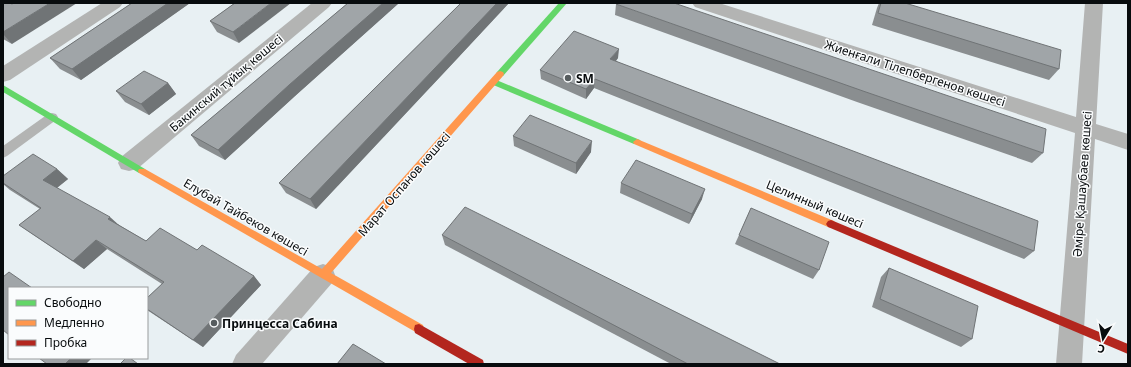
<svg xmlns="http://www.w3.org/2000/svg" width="1131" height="367" font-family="'Noto Sans',sans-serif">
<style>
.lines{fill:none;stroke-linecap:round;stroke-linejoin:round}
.lane{fill:#b3b4b3;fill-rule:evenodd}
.street{fill:#b3b4b3;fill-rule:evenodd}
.fast{fill:#63d668;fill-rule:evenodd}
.slow{fill:#ff974d;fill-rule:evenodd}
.jam{fill:#b3261e;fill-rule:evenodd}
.wall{fill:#8a8e90}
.shaded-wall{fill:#707476}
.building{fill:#a0a5a8;stroke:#707476}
.poi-dot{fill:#565c5e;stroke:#fafcfd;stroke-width:1.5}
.labels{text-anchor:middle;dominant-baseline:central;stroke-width:3;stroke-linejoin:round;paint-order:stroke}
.street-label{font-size:12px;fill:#080c0e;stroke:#fafcfd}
.poi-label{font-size:12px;font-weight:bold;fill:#080c0e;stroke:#fafcfd;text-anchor:start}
</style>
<rect width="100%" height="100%" fill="#e8f0f3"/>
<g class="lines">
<path class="lane" d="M52 113 56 114 58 117 56 120 7 156 3 158V146L48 114Z"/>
<g class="street">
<path d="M102 3H123L120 7 10 80 3 82V66Z"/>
<path d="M312 3H332L329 7 137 169 129 171 121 169 118 163 121 157Z"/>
<path d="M692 3H719L1076 117 1085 3H1103L1096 124 1128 134V150L1095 139 1082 364H1056L1075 133 695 7Z"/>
<path d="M323 264 332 267 335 275 332 283 262 364H232L236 355 314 267Z"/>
</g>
<g class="fast">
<path d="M559 3H567L503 76H497L496 74 497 72Z"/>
<path d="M494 79 640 140 641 142 640 144H634L491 84 490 82 491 80Z"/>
<path d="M3 85 145 169 146 171 145 173H139L3 92Z"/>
</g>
<g class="slow">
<path d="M500 71 503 72 504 74 503 76 331 273 423 325 424 329 423 333 419 334 139 173 138 171 139 169H145L322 269 497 72Z"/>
<path d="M637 139 834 221 836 224 834 227 831 228 828 227 634 144 633 142Z"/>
</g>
<g class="jam">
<path d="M831 220 1128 344V354L828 227 826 224 828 221Z"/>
<path d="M419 324 483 360 484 364H469L415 333 414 329 415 325Z"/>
</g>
</g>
<g class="wall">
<path d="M3 3 12 44 3 39Z"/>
<path d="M132 3H190L81 80 60 69 50 58Z"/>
<path d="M235 3 239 43 217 32 210 21Z"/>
<path d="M348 3H399L295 96 225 160 199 146 191 135Z"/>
<path d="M461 3H509L454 62 316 209 286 193 279 183Z"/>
<path d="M879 3H905L1059 69 1049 80 872 25 877 8Z"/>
<path d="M616 4 1043 153 1032 163 857 102 615 15Z"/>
<path d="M618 58 616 61 1034 251 1024 259 594 88 586 99 541 79 540 70Z"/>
<path d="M168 83 176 94 149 115 125 102 116 91Z"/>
<path d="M513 136 591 152 576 174 514 146Z"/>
<path d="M57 169 68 179 57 188 146 241 197 250 254 276 261 285 203 347 147 310V298L162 284 107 249 84 269 32 234 19 225 40 209 10 190 3 184V176Z"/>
<path d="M621 183 702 199 689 224 620 193Z"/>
<path d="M751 208 819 270 813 279 735 244Z"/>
<path d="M442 235 780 364H671L445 245Z"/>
<path d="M889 268 972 339 961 347 872 307 881 277Z"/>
</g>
<g class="shaded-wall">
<path d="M50 3H77L12 44 3 34V32Z"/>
<path d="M168 3H190L81 80 72 69Z"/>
<path d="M271 3H291L239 43 233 32Z"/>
<path d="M383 3H399L295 96 225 160 218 150 289 85Z"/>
<path d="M497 3H509L454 62 316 209 310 199Z"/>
<path d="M619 49 618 58 609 69 610 59Z"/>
<path d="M595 79 594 88 586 99V89Z"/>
<path d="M168 83 176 94 149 115 141 104Z"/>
<path d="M592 141 591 152 576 174V163Z"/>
<path d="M57 169 68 179 54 190 43 180Z"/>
<path d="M705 189 702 199 689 224 692 214Z"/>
<path d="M110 217 120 226 108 219Z"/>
<path d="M96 240 107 249 84 269 73 261Z"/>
<path d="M254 276 261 285 203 347 193 340Z"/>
<path d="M71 358H92L86 364H65Z"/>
</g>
<g class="building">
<path d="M3 3H9L12 4 14 3H50L3 32Z"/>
<path d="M132 3H168L72 69 50 58Z"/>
<path d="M235 3H271L233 32 210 21Z"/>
<path d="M348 3H383L289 85 218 150 191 135Z"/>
<path d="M461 3H497L310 199 279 183Z"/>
<path d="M616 3H674L1046 129 1043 153 863 91 616 4Z"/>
<path d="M881 3H905L1061 50 1059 69 878 13Z"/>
<path d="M574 31 619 49 610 59 1038 221 1034 251 595 79 586 89 540 70Z"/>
<path d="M144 71 168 83 141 104 116 91Z"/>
<path d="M530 115 592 141 576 163 513 136Z"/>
<path d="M33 154 57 169 43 180 110 217 108 219 146 241 160 228 197 250 202 245 254 276 193 340 147 309V298L164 282 96 240 73 261 19 225 41 208 3 183V176Z"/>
<path d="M636 160 705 189 692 214 621 183Z"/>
<path d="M465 207 780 364H688L442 235Z"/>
<path d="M751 208 829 242 819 270 739 235Z"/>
<path d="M889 268 978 306 972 339 880 299Z"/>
<path d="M9 272 32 288H9V335L3 330V277Z"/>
<path d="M353 344 386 364H337Z"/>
<path d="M39 358H71L65 364H47Z"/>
<path d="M126 358H130L138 364H120Z"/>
</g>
<g class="poi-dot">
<circle cx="568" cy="78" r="4"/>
<circle cx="214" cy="323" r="4"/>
</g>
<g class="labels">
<g class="street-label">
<text transform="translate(915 73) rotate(18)">Жиенғали Тілепбергенов көшесі</text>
<text transform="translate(226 83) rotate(-40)">Бакинский тұйық көшесі</text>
<text transform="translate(404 184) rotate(-49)">Марат Оспанов көшесі</text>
<text transform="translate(1082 184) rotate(-86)">Әміре Қашаубаев көшесі</text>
<text transform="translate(815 204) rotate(23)">Целинный көшесі</text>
<text transform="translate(246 217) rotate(30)">Елубай Тайбеков көшесі</text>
</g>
<g class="poi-label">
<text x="576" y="78">SM</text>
<text x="222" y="323">Принцесса Сабина</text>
</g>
</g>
<rect width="1131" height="367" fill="none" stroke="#080c0e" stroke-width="8"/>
<rect x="8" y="287" width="140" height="72" fill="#fafcfd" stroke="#999c9d"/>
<rect x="16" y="300" width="20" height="6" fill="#63d668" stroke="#999c9d"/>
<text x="44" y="307" font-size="12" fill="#080c0e">Свободно</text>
<rect x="16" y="320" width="20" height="6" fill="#ff974d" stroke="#999c9d"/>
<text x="44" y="327" font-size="12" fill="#080c0e">Медленно</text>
<rect x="16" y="340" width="20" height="6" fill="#b3261e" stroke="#999c9d"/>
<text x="44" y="347" font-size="12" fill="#080c0e">Пробка</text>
<g transform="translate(1103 339) rotate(190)" stroke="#fafcfd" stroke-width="3" paint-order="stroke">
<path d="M0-3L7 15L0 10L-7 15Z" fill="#080c0e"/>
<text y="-6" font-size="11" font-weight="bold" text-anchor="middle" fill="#080c0e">С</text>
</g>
</svg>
